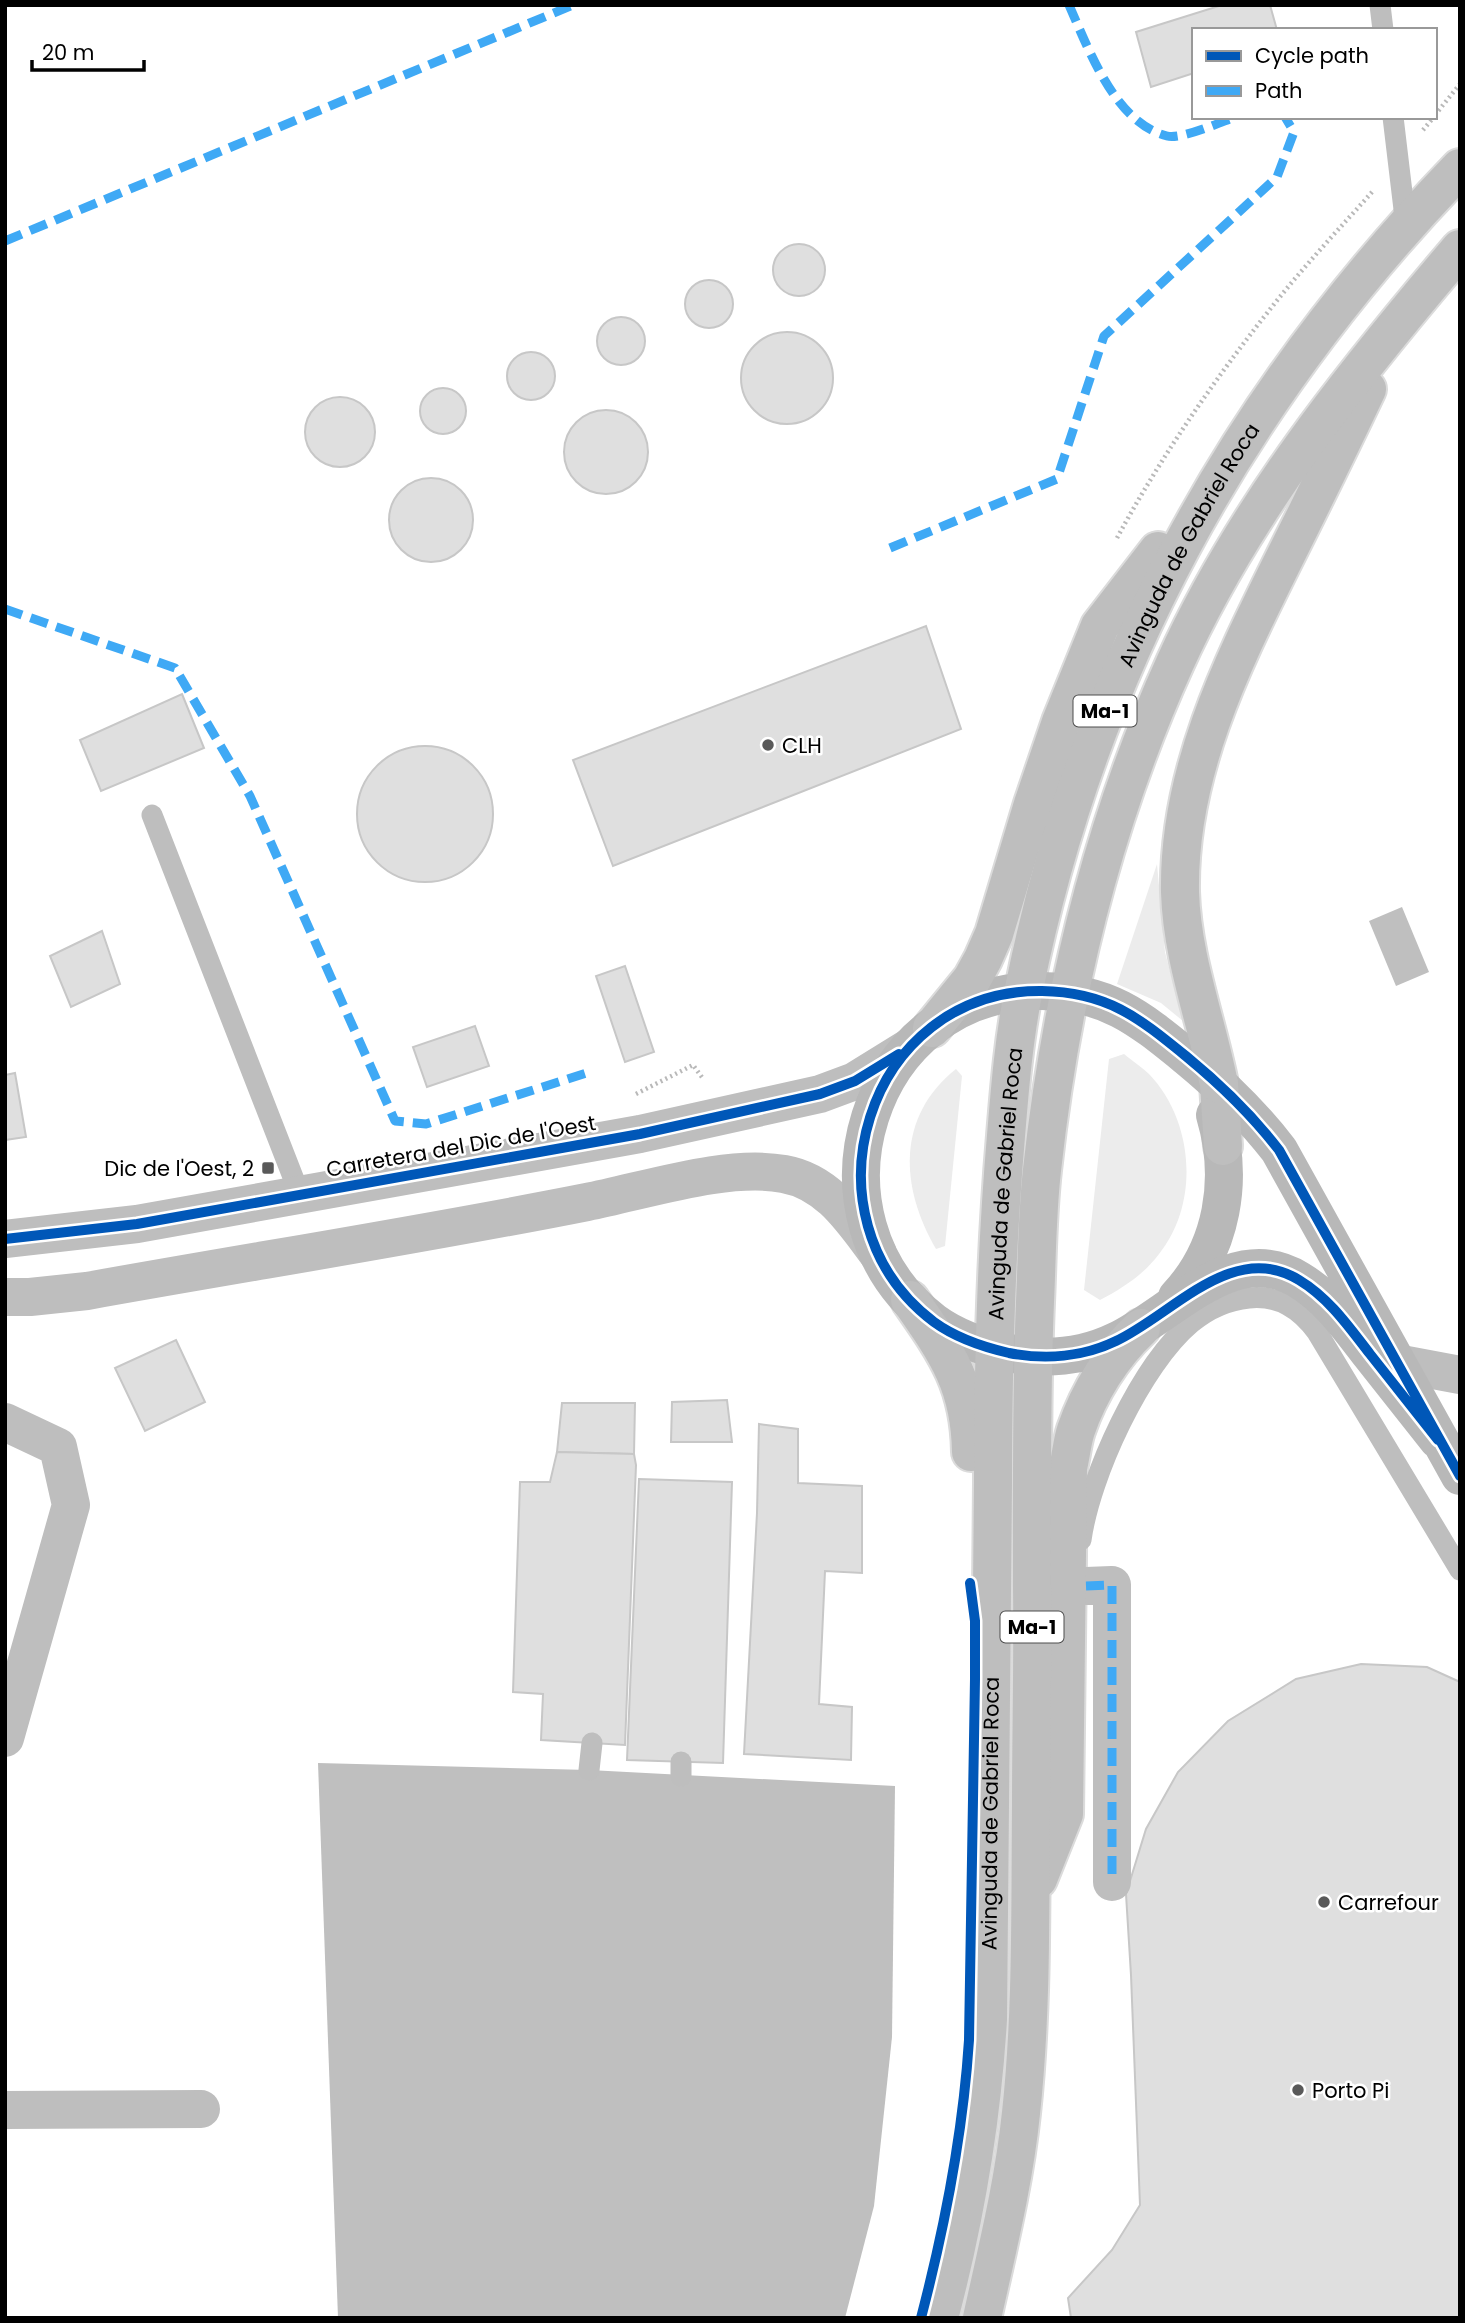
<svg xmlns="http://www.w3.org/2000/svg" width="1465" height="2323" font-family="Poppins,sans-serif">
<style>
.green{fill:#ececec}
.water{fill:#bfbfbf}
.building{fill:#dfdfdf;stroke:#c7c7c7;stroke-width:2}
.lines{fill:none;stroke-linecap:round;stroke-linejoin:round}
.primary-casing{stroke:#dbdbdb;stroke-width:42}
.highway-casing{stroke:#dbdbdb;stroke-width:42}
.path{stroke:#b9b9b9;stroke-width:4.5;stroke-dasharray:2 3.5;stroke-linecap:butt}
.lane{stroke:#bebebe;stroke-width:21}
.street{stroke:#bebebe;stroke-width:38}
.secondary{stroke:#b8b8b8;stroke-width:38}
.primary{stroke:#bebebe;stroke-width:38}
.highway{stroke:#bebebe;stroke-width:38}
.quiet{stroke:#3fa9f5;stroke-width:9;stroke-dasharray:18 9;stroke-linecap:butt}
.cycleway-casing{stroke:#fff;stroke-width:15}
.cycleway{stroke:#0057b8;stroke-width:10}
.poi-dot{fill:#595959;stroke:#fff;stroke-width:2.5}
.labels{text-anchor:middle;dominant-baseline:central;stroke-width:5;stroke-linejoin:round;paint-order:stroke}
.shield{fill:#fff;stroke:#4c4c4c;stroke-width:2}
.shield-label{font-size:19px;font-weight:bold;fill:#000}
.street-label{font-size:21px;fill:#000;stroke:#fff}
.poi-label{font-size:21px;fill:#000;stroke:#fff;text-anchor:start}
</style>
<rect width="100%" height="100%" fill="#fff"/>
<g class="green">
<path d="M1157 864 1165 952 1183 1021 1161 1003 1117 984Z"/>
<path d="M1124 1054C1132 1061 1142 1067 1149 1074 1194 1121 1200 1203 1159 1254 1143 1275 1123 1288 1100 1300L1084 1290 1109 1059Z"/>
<path d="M956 1069 962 1076 945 1246 936 1249C900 1187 896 1117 956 1069Z"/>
</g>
<g class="water">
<path d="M1402 907 1429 972 1396 986 1369 921Z"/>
<path d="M318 1763 589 1770 895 1786 892 2037 874 2206 845 2318H338Z"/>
</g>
<g class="building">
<path d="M1222 5H1270L1277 30H1194V73L1151 87 1136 32Z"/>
<circle cx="799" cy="270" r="26"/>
<circle cx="709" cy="304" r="24"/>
<circle cx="621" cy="341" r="24"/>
<circle cx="787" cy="378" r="46"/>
<circle cx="531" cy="376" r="24"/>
<circle cx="443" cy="411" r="23"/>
<circle cx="340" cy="432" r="35"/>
<circle cx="606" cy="452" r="42"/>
<circle cx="431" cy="520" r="42"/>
<path d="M926 626 961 729 613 866 573 760Z"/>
<path d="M182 694 204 748 101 791 80 740Z"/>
<circle cx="425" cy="814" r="68"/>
<path d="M102 931 120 984 71 1007 50 956Z"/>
<path d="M625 966 654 1052 625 1062 596 976Z"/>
<path d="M475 1026 489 1066 427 1087 413 1047Z"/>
<path d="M15 1073 26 1137 5 1140V1075Z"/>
<path d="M176 1340 205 1402 145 1431 115 1368Z"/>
<path d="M727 1400 732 1442H671L672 1402Z"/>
<path d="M562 1403H635L634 1454 557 1452Z"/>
<path d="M759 1424 798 1429V1483L862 1486V1573L825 1571 819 1704 852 1707 851 1760 744 1754 757 1513Z"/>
<path d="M557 1452 634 1454 636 1465 625 1745 541 1740 543 1694 513 1692 520 1482H550Z"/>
<path d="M639 1479 732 1482 723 1763 627 1760Z"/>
<path d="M1361 1664 1427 1667 1460 1682V2318H1071L1068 2298 1112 2250 1140 2205 1131 1975 1126 1894 1146 1829 1178 1772 1228 1721 1296 1679Z"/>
</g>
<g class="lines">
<g class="primary-casing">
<path id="primary" d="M1219 1084 1223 1146"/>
</g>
<g class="highway-casing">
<g id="highway">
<path d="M932 1028 972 979 983 959 994 934 1033 804 1061 722 1100 626 1158 551"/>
<path d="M1219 1084C1206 1019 1182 958 1180 892 1178 774 1230 668 1281 565 1310 507 1339 448 1367 389"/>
<path d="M910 1300C947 1353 970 1385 971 1452"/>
<path d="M1038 1879 1064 1814 1068 1468C1071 1456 1072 1442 1076 1430 1089 1392 1112 1355 1141 1328"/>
<path id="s1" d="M939 2318C965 2220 982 2120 988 2019 989 1841 991 1662 993 1483 993 1367 996 1252 1006 1136 1010 1087 1014 1037 1024 989 1088 670 1235 401 1460 168"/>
<path d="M982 2318C997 2250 1014 2182 1021 2113 1032 2012 1030 1908 1031 1806 1031 1733 1033 1660 1032 1587 1032 1492 1031 1397 1035 1302 1037 1258 1037 1214 1042 1170 1061 996 1102 824 1175 663 1244 510 1352 376 1460 249"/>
</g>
</g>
<g class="path">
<path d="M1435 115 1460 84"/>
<path d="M1423 130 1434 117"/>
<path d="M1117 538C1162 455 1216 377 1275 303 1306 264 1340 228 1373 191"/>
<path d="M636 1094 693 1065 704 1080"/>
</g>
<g class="lane">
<path d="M1380 5 1383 30"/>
<path d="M1393 117 1406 226"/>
<path d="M152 815 300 1195"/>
<path d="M1081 1540C1090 1475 1141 1365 1191 1323 1208 1309 1228 1300 1249 1298 1279 1295 1300 1309 1317 1332L1460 1570"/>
<path d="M589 1770 592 1743"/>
<path d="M681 1776V1762"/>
</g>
<g class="street">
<path d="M5 1239 137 1224 640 1134 820 1094 855 1081 910 1047"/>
<path d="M5 1297H30L87 1291C254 1261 421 1235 587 1202 644 1191 727 1163 784 1174 829 1182 853 1221 878 1254"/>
<path d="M1396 1363 1460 1375"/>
<path d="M5 1422 58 1447 71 1505 5 1738"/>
<path d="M1086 1586 1112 1585V1882"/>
<path d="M5 2110 201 2109"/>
</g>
<g class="secondary">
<path d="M1177 1297C1223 1248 1234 1179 1215 1115"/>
<path d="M1438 1440C1415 1411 1393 1383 1370 1354 1349 1327 1329 1298 1299 1280 1233 1239 1172 1315 1116 1341 1083 1357 1045 1360 1009 1353 983 1347 956 1338 934 1322 796 1218 866 989 1042 991 1108 992 1139 1018 1187 1057 1221 1085 1252 1115 1279 1150L1460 1476"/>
</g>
<use href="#primary" class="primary"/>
<use href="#highway" class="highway"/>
<g class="quiet">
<path d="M1069 5C1089 50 1115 123 1167 136 1180 140 1221 122 1235 117"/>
<path d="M5 241 573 5"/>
<path d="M890 548 1057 479 1104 336 1277 177 1294 132 1285 117"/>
<path d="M5 609 175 668 250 796 395 1121 426 1124 593 1071"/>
<path d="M1086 1586 1112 1585V1882"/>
</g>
<g class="cycleway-casing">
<g id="cycleway">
<path d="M5 1239 137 1224 640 1134 820 1094 855 1081 899 1054"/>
<path d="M1438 1440C1415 1411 1393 1383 1370 1354 1349 1327 1329 1298 1299 1280 1233 1239 1172 1315 1116 1341 1083 1357 1045 1360 1009 1353 983 1347 956 1338 934 1322 796 1218 866 989 1042 991 1108 992 1139 1018 1187 1057 1221 1085 1252 1115 1279 1150L1460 1476"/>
<path d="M921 2318C945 2226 963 2134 969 2040L975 1679V1621L970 1583"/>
</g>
</g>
<use href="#cycleway" class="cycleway"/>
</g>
<g class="poi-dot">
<circle cx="768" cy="745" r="7"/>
<rect x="261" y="1161" width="14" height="14" rx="3.5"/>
<circle cx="1324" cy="1902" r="7"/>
<circle cx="1298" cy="2090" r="7"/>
</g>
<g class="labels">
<g class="shield">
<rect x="1073.5" y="695.5" width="63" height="31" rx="5"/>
<rect x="1000.5" y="1611.5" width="63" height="31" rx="5"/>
</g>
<g class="shield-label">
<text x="1105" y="711">Ma-1</text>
<text x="1032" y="1627">Ma-1</text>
</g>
<g class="street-label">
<text stroke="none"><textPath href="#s1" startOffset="1811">Avinguda de Gabriel Roca</textPath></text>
<text transform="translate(461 1146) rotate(-10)">Carretera del Dic de l'Oest</text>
<text stroke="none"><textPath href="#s1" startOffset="1139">Avinguda de Gabriel Roca</textPath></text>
<text stroke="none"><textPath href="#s1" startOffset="509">Avinguda de Gabriel Roca</textPath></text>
</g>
<g class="poi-label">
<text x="782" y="745">CLH</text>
<text x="254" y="1168" text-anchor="end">Dic de l'Oest, 2</text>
<text x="1338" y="1902">Carrefour</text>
<text x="1312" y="2090">Porto Pi</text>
</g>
</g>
<rect width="1465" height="2323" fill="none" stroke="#000000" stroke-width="14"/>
<rect x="1192" y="28" width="245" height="91" fill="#ffffff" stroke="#999999" stroke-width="2"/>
<rect x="1206" y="51" width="35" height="10" fill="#0057b8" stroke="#999999" stroke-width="2"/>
<text x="1255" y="63" font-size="21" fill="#000000">Cycle path</text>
<rect x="1206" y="86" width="35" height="10" fill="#3fa9f5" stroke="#999999" stroke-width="2"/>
<text x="1255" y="98" font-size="21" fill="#000000">Path</text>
<path d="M32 60v10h112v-10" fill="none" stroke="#000000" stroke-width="3.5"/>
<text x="42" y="60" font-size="21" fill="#000000" stroke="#ffffff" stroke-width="5" paint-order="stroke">20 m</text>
</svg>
